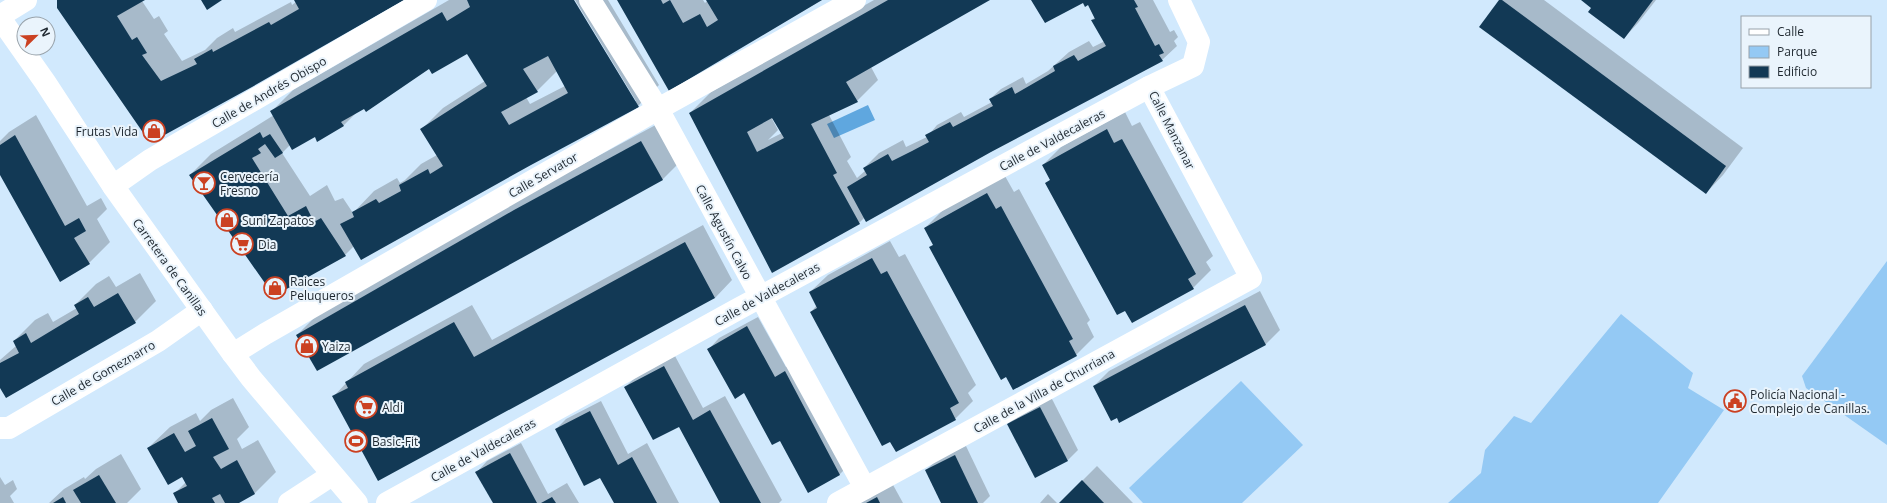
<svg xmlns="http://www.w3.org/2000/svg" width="1887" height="503" font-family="'Open Sans',sans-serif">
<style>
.green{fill:#94c9f4}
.water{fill:#5fa7df}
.shadow{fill:#0003;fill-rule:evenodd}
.building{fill:#123955;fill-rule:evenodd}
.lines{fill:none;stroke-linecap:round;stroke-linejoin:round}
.street{stroke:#fff;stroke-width:22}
.secondary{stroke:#fff;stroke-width:22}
.labels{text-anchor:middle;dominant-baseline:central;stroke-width:4;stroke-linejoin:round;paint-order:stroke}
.street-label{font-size:12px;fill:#1e272f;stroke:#eaf4fc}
.poi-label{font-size:12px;fill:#1e272f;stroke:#eaf4fc;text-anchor:start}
</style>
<rect width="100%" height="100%" fill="#d1e9fd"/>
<g class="green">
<path d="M1887 261V445L1806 388 1802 376Z"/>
<path d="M1621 314 1693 373 1688 388 1724 410 1658 503H1448L1481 473 1485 450 1514 416 1531 423Z"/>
<path d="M1241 381 1303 445 1242 503H1143L1129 488Z"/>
</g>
<path class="water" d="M868 105 875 120 834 138 827 124Z"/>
<g class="shadow">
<path d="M59 0H143L142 1 154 19 159 16 168 31 164 34 182 61 205 50 217 38 233 28 235 32 291 2 292 5 296 2 295 0H402L158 137Z"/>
<path d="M449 0H573L634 101H636L575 0H608L659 85 638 106 354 246 345 255 275 295 190 175 211 154 274 115 272 111 293 90ZM467 52 485 81 443 108 422 129 437 155 421 164 405 180 400 183 397 178 374 191 353 213 343 198 335 201 327 185 310 196 282 153 291 144 343 126 358 111 429 68ZM557 71 565 86 530 104 526 97 537 91Z"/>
<path d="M618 0H703L705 3 708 0H822L669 89Z"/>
<path d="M874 0H988L871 67 878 80 857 101 829 115 851 157 847 161 857 178 866 170 864 168 879 153 903 140 906 147 927 137 937 125 961 112 964 117 992 102 990 99 1001 89 1023 77 1026 84 1048 71 1069 52 1089 41 1093 47 1105 41 1092 20 1095 17 1089 5 1083 2 1033 0H1153L1170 32 1174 30 1178 37 1174 41 1177 46 1162 60 865 217 859 223 690 113 711 92ZM772 119H774L782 133 768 140 778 130Z"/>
<path d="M1500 0H1544L1743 148 1723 175 1706 193Z"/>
<path d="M1583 0H1656L1638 23 1624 38Z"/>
<path d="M1125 112 1132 126 1140 122 1213 256 1206 262 1211 270 1193 288 1046 184 1051 179 1043 165 1061 147Z"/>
<path d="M36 115 87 206 101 198 107 209 97 219 110 242 89 263 0 173V141L9 132Z"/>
<path d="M663 121 684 158 663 179 317 369 297 335 318 314 537 189Z"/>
<path d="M1005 176 1014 192 1019 189 1090 320 1087 323 1094 337 1076 355 930 248 934 244 925 228 943 210Z"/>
<path d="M703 225 732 280 715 298 333 397 364 364 472 305 492 340Z"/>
<path d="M890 241 899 257 905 254 976 385 968 393 973 401 955 419 811 312 817 305 810 292 828 275Z"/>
<path d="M140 273 156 301 135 322 6 396 0 385V360L16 346 14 341 35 320 48 313 53 322 77 308 75 305 96 284 109 276 116 287Z"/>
<path d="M1260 291 1280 330 1266 344 1120 421 1094 386 1109 371Z"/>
<path d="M758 317 786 367 796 361 850 464 840 474 809 492 781 439 745 391 709 349 719 338Z"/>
<path d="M675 356 703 408 725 396 782 500 779 503H721L683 423 625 387 636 377Z"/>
<path d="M1051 397 1078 450 1068 460 1008 424 1019 413Z"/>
<path d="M233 398 249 427 237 439 242 449 258 440 276 472 255 493 237 503H179L174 494 186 482 182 476 148 448 170 427 196 413 200 421 211 410Z"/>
<path d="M601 401 628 454 647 443 679 503H616L601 476 556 429 566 419Z"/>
<path d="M521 443 548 494 567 483 579 503H494L477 472 487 461Z"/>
<path d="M966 446 990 496 983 503H942L926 470 937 460Z"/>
<path d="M121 454 141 489 127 503H49L64 489 84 477 85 479 96 469Z"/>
<path d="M1097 466 1133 503H1060Z"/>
<path d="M0 477 5 485 13 480 17 489 10 496 14 503H0Z"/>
<path d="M892 483 903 503H854Z"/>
<path d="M1048 494 1057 503H1040Z"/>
</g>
<g class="building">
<path d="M57 0H145L117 16 132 40 137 37 147 53 142 55 161 81 197 64 194 59 212 49 213 52 269 22 271 25 299 9 294 0H404L252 87 159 138 144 134 57 8Z"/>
<path d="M201 0H222L207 10Z"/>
<path d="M467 0H574L639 107 531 165 361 260 340 224 354 217 352 212 376 199 379 203 401 191 399 185 428 169 430 174 443 166 420 129 487 86 467 54 432 74 429 69 366 112 364 109 341 122 344 126 317 142 315 137 292 150 270 111 442 12 447 21 470 7ZM548 56 568 93 509 125 501 112 538 92 523 69Z"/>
<path d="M617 0H661L663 4 670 0 683 23 700 14 707 27 718 20 706 0H822L669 91Z"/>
<path d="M888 0H990L846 82 858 102 811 124 837 173 833 175 860 224 772 273 689 113ZM772 118 784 138 757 152 747 132Z"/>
<path d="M1031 0H1134L1138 7 1135 8 1155 46 1159 44 1164 53 1159 55 1163 61 991 152 866 222 847 187 867 175 863 168 888 154 892 161 912 151 929 142 925 135 950 122 953 127 993 106 989 99 1012 87 1015 94 1055 71 1053 66 1074 55 1078 61 1106 46 1091 20 1095 19 1088 5 1085 7 1083 3 1045 23Z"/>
<path d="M1499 0H1502L1726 166 1706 194 1479 27Z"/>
<path d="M1581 0H1653L1624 39 1588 12 1591 8Z"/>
<path d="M1107 129 1114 143 1122 139 1196 274 1188 279 1194 289 1132 323 1125 311 1117 315 1045 183 1050 180 1042 165Z"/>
<path d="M260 132 263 138 270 134 283 153 275 158 265 144 258 149 261 153 252 158 288 216 306 206 314 222 321 218 346 256 274 296 189 175Z"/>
<path d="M15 135 65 226 79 218 86 231 74 238 90 264 60 282 0 175V145Z"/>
<path d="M641 141 663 180 317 371 296 335 514 210Z"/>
<path d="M987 193 996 209 1001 206 1073 339 1069 341 1077 356 1013 390 1006 377 1001 380 929 247 933 245 924 228Z"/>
<path d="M685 242 715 298 378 481 332 396 348 388 345 382 454 322 474 357Z"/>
<path d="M872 258 881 274 887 271 959 403 950 408 956 420 896 452 890 442 882 446 810 312 817 308 809 292Z"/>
<path d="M118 293 136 323 6 398 0 388V363L19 353 13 341 26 333 31 343 79 314 74 305 88 297 94 307Z"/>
<path d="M1245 305 1266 345 1119 423 1117 418 1111 421 1093 386Z"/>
<path d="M747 326 775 377 785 371 840 475 808 493 780 441 772 445 744 393 735 399 707 349Z"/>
<path d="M664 366 693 420 710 410 761 503H720L679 427 653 440 624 387Z"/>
<path d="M1040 407 1068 461 1035 478 1007 424Z"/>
<path d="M590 411 618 465 632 457 657 503H614L600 478 584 486 555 429Z"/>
<path d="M212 418 229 449 213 457 221 469 237 460 255 494 239 503H225L220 494 212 498 215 503H178L173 493 187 486 182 477 168 485 147 448 174 433 185 452 196 446 188 431Z"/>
<path d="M510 453 537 503H493L475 472Z"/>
<path d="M955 455 978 503H941L925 470Z"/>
<path d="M99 475 116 503H81L73 490Z"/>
<path d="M1082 480 1104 503H1059Z"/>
<path d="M63 497 66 503H53Z"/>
<path d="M552 497 556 503H541Z"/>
<path d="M877 497 880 503H866Z"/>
</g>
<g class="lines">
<g class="street">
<path d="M590 0 658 109 865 488"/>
<path d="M0 16 26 0"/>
<path d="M113 186 150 160 426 0"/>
<path d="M233 354 265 334 658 109 855 0"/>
<path d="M0 428H9L158 341 202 310"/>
<path d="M289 503 332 475"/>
<path d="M387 503 738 309 1149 87 1193 66 1199 42 1179 0"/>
<path d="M838 503 1251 278 1149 87"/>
</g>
<path class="secondary" d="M0 18 45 82 113 186 233 354 251 378 357 503"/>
</g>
<defs>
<g id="shop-ring" transform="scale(1.15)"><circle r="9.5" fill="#eaf4fc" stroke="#cb4122" stroke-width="1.5"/><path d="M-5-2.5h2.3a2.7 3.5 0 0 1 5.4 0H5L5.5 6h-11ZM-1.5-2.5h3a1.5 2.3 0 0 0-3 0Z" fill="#cb4122"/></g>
<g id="bar-ring" transform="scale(1.15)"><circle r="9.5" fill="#eaf4fc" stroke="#cb4122" stroke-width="1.5"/><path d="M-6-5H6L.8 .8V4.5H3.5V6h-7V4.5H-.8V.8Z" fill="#cb4122"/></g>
<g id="supermarket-ring" transform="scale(1.15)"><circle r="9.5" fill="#eaf4fc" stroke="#cb4122" stroke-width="1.5"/><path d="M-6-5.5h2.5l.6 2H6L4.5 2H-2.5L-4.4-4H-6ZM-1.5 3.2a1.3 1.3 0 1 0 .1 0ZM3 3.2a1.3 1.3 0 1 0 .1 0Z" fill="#cb4122"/></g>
<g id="civic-ring" transform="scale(1.15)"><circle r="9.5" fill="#eaf4fc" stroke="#cb4122" stroke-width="1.5"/><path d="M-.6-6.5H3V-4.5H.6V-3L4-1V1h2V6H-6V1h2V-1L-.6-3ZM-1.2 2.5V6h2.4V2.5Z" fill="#cb4122"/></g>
<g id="stadium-ring" transform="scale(1.15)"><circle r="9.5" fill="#eaf4fc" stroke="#cb4122" stroke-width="1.5"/><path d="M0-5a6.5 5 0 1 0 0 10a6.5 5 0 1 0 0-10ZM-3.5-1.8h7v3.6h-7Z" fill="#cb4122"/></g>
</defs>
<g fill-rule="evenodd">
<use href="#shop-ring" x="154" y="131"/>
<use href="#bar-ring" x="204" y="183"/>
<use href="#shop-ring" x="227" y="220"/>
<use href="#supermarket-ring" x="242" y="244"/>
<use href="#shop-ring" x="275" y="288"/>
<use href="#shop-ring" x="307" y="346"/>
<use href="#civic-ring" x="1735" y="401"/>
<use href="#supermarket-ring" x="366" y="407"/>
<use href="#stadium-ring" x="356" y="441"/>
</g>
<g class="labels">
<g class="street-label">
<text transform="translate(269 92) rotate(-30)">Calle de Andrés Obispo</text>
<text transform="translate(1172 130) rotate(63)">Calle Manzanar</text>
<text transform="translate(1052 140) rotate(-28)">Calle de Valdecaleras</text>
<text transform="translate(543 175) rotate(-30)">Calle Servator</text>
<text transform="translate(724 232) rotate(62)">Calle Agustín Calvo</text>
<text transform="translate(170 267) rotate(54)">Carretera de Canillas</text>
<text transform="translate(767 294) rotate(-29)">Calle de Valdecaleras</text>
<text transform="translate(103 373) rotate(-30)">Calle de Gomeznarro</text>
<text transform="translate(1044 391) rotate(-29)">Calle de la Villa de Churriana</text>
<text transform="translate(483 450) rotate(-29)">Calle de Valdecaleras</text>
</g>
<g class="poi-label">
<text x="138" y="131" text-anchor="end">Frutas Vida</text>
<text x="220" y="176">Cervecería<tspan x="220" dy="14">Fresno</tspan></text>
<text x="242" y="220">Suni Zapatos</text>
<text x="258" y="244">Dia</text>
<text x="290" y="281">Raices<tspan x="290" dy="14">Peluqueros</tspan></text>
<text x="322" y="346">Yaiza</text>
<text x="1750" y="394">Policía Nacional -<tspan x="1750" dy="14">Complejo de Canillas.</tspan></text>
<text x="382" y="407">Aldi</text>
<text x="372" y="441">Basic-Fit</text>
</g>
</g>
<rect x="1741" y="16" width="130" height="72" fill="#eaf4fc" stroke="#98a2aa"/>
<rect x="1749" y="29" width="20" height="6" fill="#ffffff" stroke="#98a2aa"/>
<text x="1777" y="36" font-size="12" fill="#1e272f">Calle</text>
<rect x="1749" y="46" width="20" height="12" fill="#94c9f4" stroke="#98a2aa"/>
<text x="1777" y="56" font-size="12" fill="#1e272f">Parque</text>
<rect x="1749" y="66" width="20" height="12" fill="#123955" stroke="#98a2aa"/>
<text x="1777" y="76" font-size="12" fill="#1e272f">Edificio</text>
<g transform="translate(36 36) rotate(67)"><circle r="19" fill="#eaf4fc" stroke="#98a2aa"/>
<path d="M0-3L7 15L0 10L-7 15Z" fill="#cb4122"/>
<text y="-6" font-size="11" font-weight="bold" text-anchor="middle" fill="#1e272f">N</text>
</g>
</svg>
